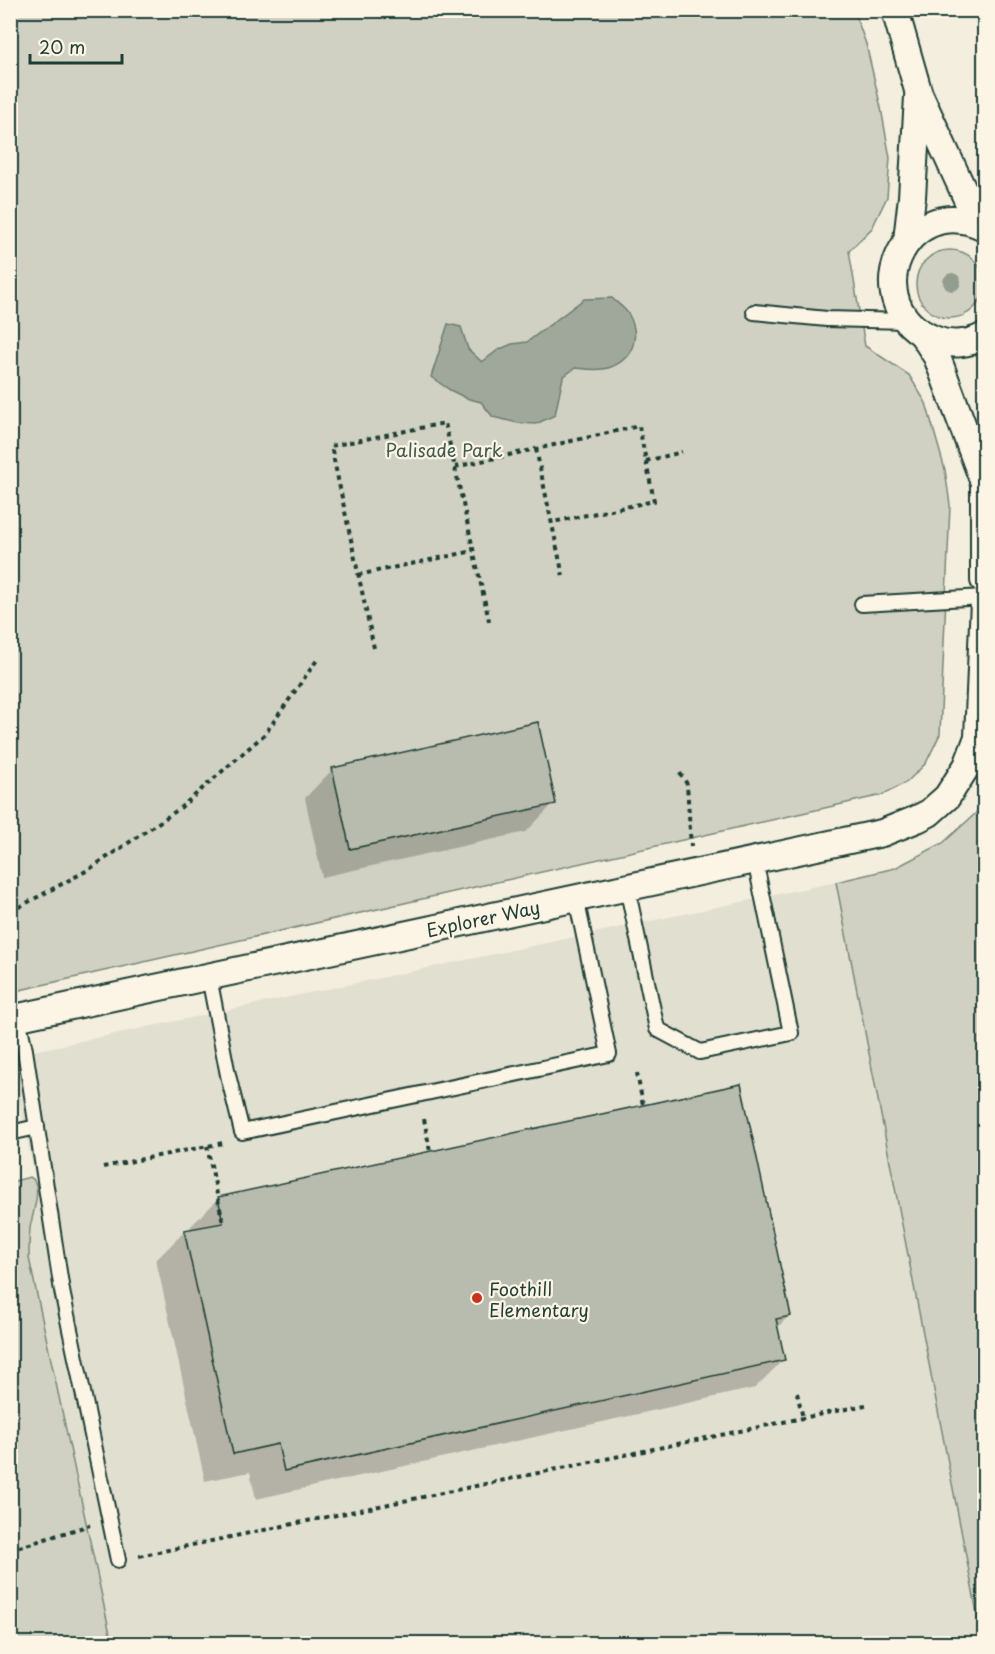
<svg xmlns="http://www.w3.org/2000/svg" width="995" height="1654" font-family="'Playpen Sans',sans-serif">
<style>
.built{fill:#e1dfd0}
.green{fill:#d0d1c2;stroke:#78877b;stroke-width:1.5}
.water{fill:#a0a89b;stroke:#6c7d72;stroke-width:1.5}
.shadow{fill:#0003}
.building{fill:#b8bcae;stroke:#1f3d34;stroke-width:1.5}
.lines{fill:none;stroke-linecap:round;stroke-linejoin:round}
.service-casing{stroke:#1f3d34;stroke-width:18}
.minor-casing{stroke:#1f3d34;stroke-width:30}
.path{stroke:#1f3d34;stroke-width:4;stroke-dasharray:4.5 4.5;stroke-linecap:butt}
.service{stroke:#fcf5e5;stroke-width:14}
.minor{stroke:#fcf5e5;stroke-width:26}
.tree{fill:#929d90}
.poi-dot{fill:#c8321e;stroke:#fcf5e5;stroke-width:2}
.labels{text-anchor:middle;dominant-baseline:central;stroke-width:4.5;stroke-linejoin:round;paint-order:stroke}
.park-label{font-size:18px;fill:#425b50;stroke:#fcf5e5}
.street-label{font-size:18px;fill:#1f3d34;stroke:#fcf5e5}
.poi-label{font-size:18px;fill:#1f3d34;stroke:#fcf5e5;text-anchor:start}
</style>
<rect width="100%" height="100%" fill="#f3eede"/>
<filter id="ink" filterUnits="userSpaceOnUse"><feTurbulence type="fractalNoise" baseFrequency=".0167" numOctaves="2"/><feDisplacementMap in="SourceGraphic" scale="12" xChannelSelector="R" yChannelSelector="G"/><feConvolveMatrix kernelMatrix="1 2 1 2 8 2 1 2 1" color-interpolation-filters="sRGB"/></filter>
<g filter="url(#ink)">
<path class="built" d="M836 882 983 1643H112L29 1257 30 1227 37 1197 36 1182 11 1063 10 1056Z"/>
<g class="green">
<path d="M10 11H854L866 44 881 108 890 158 887 197 872 228 849 251 865 346 909 375 926 403 945 470 950 505 940 734 926 763 907 782 882 795 11 992Z"/>
<circle cx="950" cy="284" r="34"/>
<path d="M984 802V1643L983 1644 836 882 895 868 943 843 975 814Z"/>
<path d="M30 1177C44 1184 32 1215 30 1228 29 1238 29 1248 29 1258L112 1643H11L10 1182Z"/>
</g>
<path class="water" d="M612 298C617 303 625 308 629 315 641 337 633 360 608 368 598 371 586 369 575 368L563 377 555 415 536 424 518 423 493 417 481 402 466 398 450 390 431 377 448 324 461 327 468 349 482 362 498 350 512 344 527 342 584 299Z"/>
<g class="shadow">
<path d="M333 769 554 803 526 832 322 877 305 798Z"/>
<path d="M740 1085 789 1316 777 1328 783 1360 755 1388 256 1499 250 1472 205 1481 156 1260 184 1232 191 1230 190 1227 218 1199Z"/>
</g>
<g class="building">
<path d="M538 722 556 804 350 849 332 768Z"/>
<path d="M741 1084 791 1316 776 1319 785 1360 284 1471 278 1444 233 1454 184 1230 223 1223 218 1197Z"/>
</g>
<g class="lines">
<g class="service-casing">
<g id="service">
<path d="M754 312 827 319 906 321"/>
<path d="M862 604 984 597"/>
<path d="M627 887 657 1029 700 1052 791 1033 755 860"/>
<path d="M209 977 228 1075 242 1132 609 1054 576 898"/>
<path d="M18 1018 25 1050 62 1291 118 1560"/>
<path d="M10 1133 37 1127"/>
</g>
</g>
<g class="minor-casing">
<g id="minor">
<path d="M895 10 919 94 978 223"/>
<path d="M984 227C904 188 852 308 936 340 951 346 970 344 984 336"/>
<path d="M907 240 912 197 918 97"/>
<path d="M923 335 937 357 983 480"/>
<path d="M984 467V580"/>
<path d="M10 1019 882 833 917 819 929 813 947 797 967 766 978 737 984 601"/>
</g>
</g>
<g class="path">
<path d="M536 449 563 576"/>
<path d="M646 461 682 452"/>
<path d="M455 467 639 426 654 501 553 522"/>
<path d="M358 575 473 551"/>
<path d="M374 648 331 446 445 423 490 625"/>
<path d="M680 773 687 784 691 847"/>
<path d="M10 908 19 907 88 870 179 809 265 734 317 660"/>
<path d="M637 1073 643 1105"/>
<path d="M424 1119 430 1151"/>
<path d="M207 1146 223 1223"/>
<path d="M103 1167 223 1143"/>
<path d="M797 1393 803 1418"/>
<path d="M10 1550 90 1525"/>
<path d="M139 1556 870 1404"/>
</g>
<use href="#service" class="service"/>
<use href="#minor" class="minor"/>
</g>
<circle class="tree" cx="952" cy="282" r="9"/>
</g>
<circle class="poi-dot" cx="477" cy="1298" r="6"/>
<g class="labels">
<g class="park-label">
<text x="444" y="449">Palisade Park</text>
</g>
<g class="street-label">
<text transform="translate(483 918) rotate(-12)">Explorer Way</text>
</g>
<g class="poi-label">
<text x="489" y="1288">Foothill<tspan x="489" dy="21">Elementary</tspan></text>
</g>
</g>
<rect width="995" height="1654" fill="none" stroke="#fcf5e5" stroke-width="36"/>
<rect x="18" y="18" width="959" height="1618" fill="none" stroke="#1f3d34" stroke-width="2" filter="url(#ink)"/>
<path d="M30 54v9h92v-9" fill="none" stroke="#1f3d34" stroke-width="3"/>
<text x="39" y="54" font-size="18" fill="#1f3d34" stroke="#fcf5e5" stroke-width="4.5" paint-order="stroke">20 m</text>
</svg>
